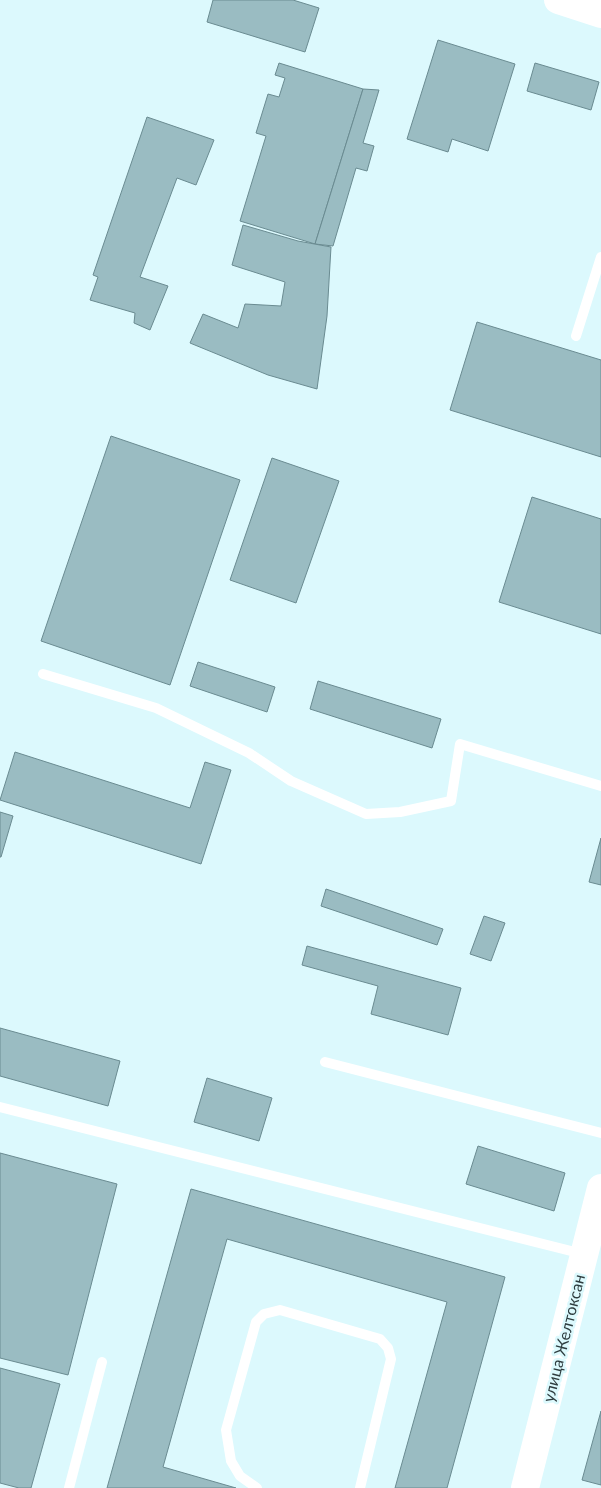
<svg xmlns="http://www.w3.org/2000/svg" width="601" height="1488" font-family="Lato,sans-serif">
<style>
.building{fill:#9abcc2;stroke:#6a8b91}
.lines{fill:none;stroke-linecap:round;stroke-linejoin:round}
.lane{stroke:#fff;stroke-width:10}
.secondary{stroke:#fff;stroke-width:28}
.primary{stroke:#fff;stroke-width:28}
.labels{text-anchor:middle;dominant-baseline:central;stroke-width:5;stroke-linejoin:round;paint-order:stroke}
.street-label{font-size:16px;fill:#2e3c3f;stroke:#dcf9fd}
</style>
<rect width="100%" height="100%" fill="#dcf9fd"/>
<g class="building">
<path d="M213 0H293L319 8 305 52 207 22Z"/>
<path d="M438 40 515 64 488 151 452 139 448 152 407 139Z"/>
<path d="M279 63 363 89 315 244 240 221 266 136 256 133 268 94 279 97 285 78 275 75Z"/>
<path d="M535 63 599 82 591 110 527 91Z"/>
<path d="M363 89 379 90 363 143 374 146 367 171 356 168 333 246 315 244Z"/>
<path d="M147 117 214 140 196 185 177 178 140 277 168 286 150 330 134 323 135 313 90 300 98 277 93 275Z"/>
<path d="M243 225 298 241 331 247 327 316 317 389 268 375 190 343 203 314 238 328 245 304 281 306 285 282 232 265Z"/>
<path d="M477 322 601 360V457L450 410Z"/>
<path d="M111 436 240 480 170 685 41 641Z"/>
<path d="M272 458 339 481 296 603 230 580Z"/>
<path d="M532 497 601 519V634L499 602Z"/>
<path d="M198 662 275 687 267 712 190 686Z"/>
<path d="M318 681 441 719 432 748 310 709Z"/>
<path d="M15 752 190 808 205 762 231 770 201 864 0 800Z"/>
<path d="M0 812 13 816 1 857H0Z"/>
<path d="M601 838V885L589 882Z"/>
<path d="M326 889 443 929 437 945 321 906Z"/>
<path d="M484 916 505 923 491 961 470 954Z"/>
<path d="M307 946 461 988 448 1035 371 1014 378 986 302 965Z"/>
<path d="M0 1028 120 1061 108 1106 0 1076Z"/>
<path d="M207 1078 272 1098 259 1141 194 1122Z"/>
<path d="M478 1146 565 1173 554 1211 466 1184Z"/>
<path d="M0 1153 117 1184 68 1375 0 1358Z"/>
<path d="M191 1189 505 1277 447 1488H395L447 1302 227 1239 163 1467 236 1488H107Z"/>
<path d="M0 1368 60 1384 31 1488H19L0 1483Z"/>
<path d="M601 1411V1485L582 1480Z"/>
</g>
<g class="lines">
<g class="lane">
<path d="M576 336 601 257"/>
<path d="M43 674 156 708 249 753 291 781 366 814 400 812 451 801 460 744 601 786"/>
<path d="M325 1062 601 1133"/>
<path d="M0 1107 583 1254"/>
<path d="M69 1488 102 1362"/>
<path d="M257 1488 240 1476 231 1461 226 1430 256 1322 264 1314 280 1310 380 1339 388 1348 391 1359 360 1488"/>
</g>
<path class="secondary" d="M525 1488 601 1188"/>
<path class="primary" d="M558 0 601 14"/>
</g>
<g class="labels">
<g class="street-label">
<text transform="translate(563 1338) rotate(-76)">улица Желтоксан</text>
</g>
</g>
</svg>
